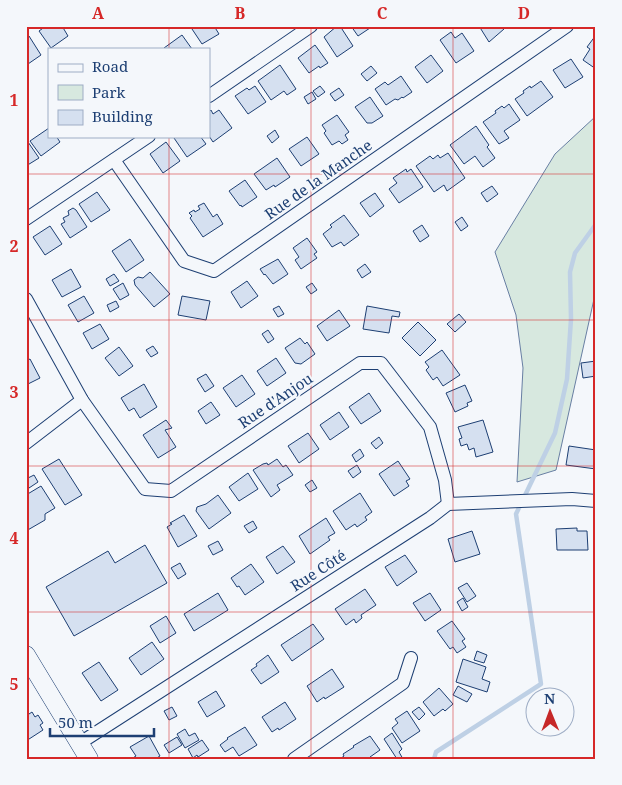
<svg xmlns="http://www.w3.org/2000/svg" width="622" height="785" font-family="'Noto Serif',serif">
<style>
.green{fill:#d7e8df;stroke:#687fa3}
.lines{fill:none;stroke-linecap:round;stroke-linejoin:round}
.stream{stroke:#bed0e5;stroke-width:4.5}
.building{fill:#d5e0f0;stroke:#1d3f73}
.street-casing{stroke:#1d3f73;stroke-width:14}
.secondary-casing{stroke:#1d3f73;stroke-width:19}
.street{stroke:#f4f7fb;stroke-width:12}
.secondary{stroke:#f4f7fb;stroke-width:18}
.grid{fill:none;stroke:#d62828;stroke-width:1;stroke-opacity:0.55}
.labels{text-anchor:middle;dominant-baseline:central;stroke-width:4;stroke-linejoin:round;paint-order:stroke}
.street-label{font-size:15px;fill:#1d3f73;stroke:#f4f7fb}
.neatline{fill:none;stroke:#d62828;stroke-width:2}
.grid-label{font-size:16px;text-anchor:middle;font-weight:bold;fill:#d62828}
</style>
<rect width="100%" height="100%" fill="#f4f7fb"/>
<path class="green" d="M596 116V290L556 470 517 482 523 368 516 315 495 252 555 154Z"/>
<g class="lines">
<path class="stream" d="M434 759 436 752 541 684 516 514 555 433 567 379 571 319 570 272 575 253 596 224"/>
</g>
<g class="building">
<path d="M46 26H62L68 36 51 48 39 31Z"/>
<path d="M190 26H214L219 34 202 44Z"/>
<path d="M337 26H340L353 46 337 57 324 37Z"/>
<path d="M351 26H373L358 36Z"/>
<path d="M479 26H502L504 29 489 42Z"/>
<path d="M451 32 455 38 462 33 474 51 456 63 440 40Z"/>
<path d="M182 35 192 49H165L164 48Z"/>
<path d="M596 35V69L583 60 590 49 587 47Z"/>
<path d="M29 36 41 55 28 64 26 61V37Z"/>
<path d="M315 45 328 63 320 68 319 66 309 73 298 58Z"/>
<path d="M431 55 443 71 427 83 415 67Z"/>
<path d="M571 59 583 77 565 88 553 70Z"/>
<path d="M280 65 296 89 287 95 284 91 271 100 258 81Z"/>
<path d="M371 66 377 73 367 81 361 74Z"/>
<path d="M401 76 412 92 403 98 402 97 398 100 395 99 386 105 375 89 385 82 388 85Z"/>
<path d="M541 81 553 97 527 116 515 99 524 93 523 91 530 86 531 88Z"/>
<path d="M255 86 266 102 248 114 235 96 247 88 249 90Z"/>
<path d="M320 86 325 92 318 97 313 91Z"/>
<path d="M339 88 344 95 335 101 330 94Z"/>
<path d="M312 92 316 99 308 104 304 97Z"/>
<path d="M370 97 383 116 372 123H367L355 107Z"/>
<path d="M509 104 520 120 504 131 509 138 499 144 483 122 496 113 495 111 502 106 504 108Z"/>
<path d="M211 110 213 114 219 110 232 128 213 142 209 136V112Z"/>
<path d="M337 115 349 132 345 135 348 140 342 144 339 141 332 145 324 133 326 131 322 125Z"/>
<path d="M476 126 489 145 487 147 495 158 483 167 475 156 464 164 450 145Z"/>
<path d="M49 128V136H56L60 142 41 156 30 141Z"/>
<path d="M275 130 279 137 272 143 267 136Z"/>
<path d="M176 136H200L206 144 187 157 174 138Z"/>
<path d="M307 137 319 154 301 166 289 149Z"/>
<path d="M28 142 39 158 26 166V144Z"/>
<path d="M166 142 180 161 163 173 150 154Z"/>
<path d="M448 153 465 178 447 191 444 185 434 192 416 166 430 156 433 159 438 155 440 158Z"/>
<path d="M277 158 290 177 275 187 274 185 266 190 254 174Z"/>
<path d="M406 169 407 172 411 169 423 187 399 203 389 189 397 183 393 178Z"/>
<path d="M245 180 257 197 242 207 241 205 240 206 229 191Z"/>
<path d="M492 186 498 194 487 202 481 193Z"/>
<path d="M97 192 110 210 91 222 79 204Z"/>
<path d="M375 193 384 206 370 217 360 203Z"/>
<path d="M204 203 213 217 217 214 223 224 203 237 190 218 192 216 189 213 194 210 195 212 200 209 198 206Z"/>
<path d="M73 208 76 210 87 227 70 238 61 224 65 222 63 218 69 215 68 211Z"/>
<path d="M344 215 359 235 344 246 341 242 332 247 323 234 332 227 330 225Z"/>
<path d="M462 217 468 226 461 231 455 222Z"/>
<path d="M422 225 429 236 420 242 413 231Z"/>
<path d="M50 226 62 244 45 255 33 237Z"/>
<path d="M307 238 317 252 314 254 317 258 301 269 295 260 299 257 293 248Z"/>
<path d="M130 239 144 260 126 272 112 251Z"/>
<path d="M278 259 288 274 273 284 265 274 264 275 260 269Z"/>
<path d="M365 264 371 272 362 278 357 270Z"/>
<path d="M71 269 81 287 62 297 52 280Z"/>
<path d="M150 272 170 294 154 307 135 285 134 280 138 277 143 278Z"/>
<path d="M114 274 119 281 110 286 106 279Z"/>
<path d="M247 281 258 296 241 308 231 292Z"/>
<path d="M123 283 129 295 120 300 113 289Z"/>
<path d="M312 283 317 290 311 294 306 287Z"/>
<path d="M84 296 94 313 78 322 68 305Z"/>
<path d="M182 296 210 301 206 320 178 315Z"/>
<path d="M116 301 119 307 110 312 107 305Z"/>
<path d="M279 306 284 314 278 317 273 309Z"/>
<path d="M367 306 400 312 399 317 392 316 389 333 363 329Z"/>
<path d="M339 310 350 326 327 341 317 326Z"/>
<path d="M459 314 466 322 455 332 447 324Z"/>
<path d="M418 322 436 340 420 356 402 338Z"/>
<path d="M100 324 109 339 92 349 83 333Z"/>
<path d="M268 330 274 339 268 343 262 334Z"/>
<path d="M300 338 305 344 307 342 315 354 301 364 295 363 285 348Z"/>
<path d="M153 346 158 353 151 357 146 350Z"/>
<path d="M119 347 133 366 119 376 105 358Z"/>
<path d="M442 350 460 375 443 386 437 377 433 380 426 370 429 367 425 362Z"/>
<path d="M276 358 286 373 267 386 257 371Z"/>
<path d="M30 359 40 378 26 385V361Z"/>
<path d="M596 361V376L583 378 581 363Z"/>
<path d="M206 374 214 386 205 392 197 379Z"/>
<path d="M242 375 255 394 236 407 223 388Z"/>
<path d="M144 384 157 407 140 418 134 408 129 411 121 398Z"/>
<path d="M465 385 472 401 467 403 468 406 455 412 446 393Z"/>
<path d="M369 393 381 411 361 424 349 407Z"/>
<path d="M211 402 220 415 206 424 198 411Z"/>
<path d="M339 412 349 427 330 440 320 425Z"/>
<path d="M166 420 172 428 165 430 176 447 158 458 143 435Z"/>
<path d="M483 420 493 452 476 457 474 448 469 450 467 444 461 446 459 439 462 438 458 427Z"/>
<path d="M308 433 319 449 299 463 288 446Z"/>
<path d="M379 437 383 443 376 449 371 443Z"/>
<path d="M569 446 596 450V469L566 465Z"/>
<path d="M360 449 364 456 356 462 352 455Z"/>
<path d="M59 459 82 495 65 505 42 469Z"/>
<path d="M277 459 283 467 286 465 293 475 277 485 280 490 271 497 253 470 263 464 267 463 268 465Z"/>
<path d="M398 461 410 479 406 481 409 486 394 496 379 474Z"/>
<path d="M357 465 361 472 353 478 348 471Z"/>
<path d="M248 473 258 489 239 501 229 487Z"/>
<path d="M34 475 38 482 29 488 26 479Z"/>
<path d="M312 480 317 488 310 492 305 485Z"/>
<path d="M41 486 55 508 45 514V520L26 531V495Z"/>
<path d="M360 493 372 512 365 517 367 520 357 527 355 524 346 530 333 511Z"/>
<path d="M218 495 231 513 209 529 196 511 197 507 206 504Z"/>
<path d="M184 515 197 536 178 547 167 527 172 524 170 523Z"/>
<path d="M326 518 335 533 328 537 330 540 310 554 299 536Z"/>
<path d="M253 521 257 528 249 533 244 526Z"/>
<path d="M577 528V531H587L588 550H557L556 529Z"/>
<path d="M472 531 480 554 455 562 448 539Z"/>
<path d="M218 541 223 550 213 555 208 546Z"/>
<path d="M145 545 167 583 74 636 46 587 108 551 115 563Z"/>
<path d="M283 546 295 562 277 574 266 557Z"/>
<path d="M405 555 417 572 397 586 385 567Z"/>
<path d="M180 563 186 574 178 579 171 568Z"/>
<path d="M251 564 264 582 245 595 239 586 237 587 231 578Z"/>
<path d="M467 583 476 596 467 602 458 588Z"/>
<path d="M365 589 376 605 361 615 362 618 356 623 354 619 346 625 335 609Z"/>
<path d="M218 593 228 610 194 631 184 614Z"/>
<path d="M430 593 441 610 425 621 413 603Z"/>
<path d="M463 598 468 607 462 611 457 602Z"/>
<path d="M166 616 176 633 160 643 150 626Z"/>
<path d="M452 621 465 639 462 641 466 647 457 653 453 647 450 649 437 631Z"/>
<path d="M313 624 324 639 292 661 281 645Z"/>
<path d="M152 642 164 659 141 675 129 658Z"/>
<path d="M477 651 487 655 484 663 474 660Z"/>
<path d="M268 655 279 672 261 684 251 670 257 666 256 664Z"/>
<path d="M463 659 486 667 482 679 490 682 487 692 456 682Z"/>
<path d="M99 662 118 690 101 701 82 673Z"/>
<path d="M332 669 344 687 325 699 324 697 317 702 307 686Z"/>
<path d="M458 686 472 694 467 702 453 695Z"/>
<path d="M439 688 453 704 445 711 443 709 434 716 423 702Z"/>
<path d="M216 691 225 706 207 717 198 702Z"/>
<path d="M285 702 296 719 279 730 278 728 272 732 262 717Z"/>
<path d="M172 707 177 716 169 720 164 711Z"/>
<path d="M419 707 425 714 419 720 412 712Z"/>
<path d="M407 711 420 731 402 743 392 728 398 723 395 719Z"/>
<path d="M32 712 35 717 38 715 43 723 40 725 43 730 26 741V716Z"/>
<path d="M245 727 257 745 239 756 233 747 225 752 220 745 228 739 227 738Z"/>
<path d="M185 729 189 736 195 733 199 740 185 748 177 734Z"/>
<path d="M392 733 402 749 399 752 403 759H397L384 739Z"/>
<path d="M149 736 160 756 155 759H131L136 756 130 747Z"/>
<path d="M370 736 380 750 370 757 372 759H340L344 756 343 754 354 747 353 746Z"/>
<path d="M177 737 182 745 169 753 164 745Z"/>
<path d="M202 740 209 750 198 757 197 755 193 758 188 749Z"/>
</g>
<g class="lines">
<g class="street-casing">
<g id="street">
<path d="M209 96 311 26"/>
<path d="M114 160 184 261 214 271 567 26"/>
<path d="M26 219 149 136"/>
<path d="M26 299 82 400 145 489 171 491 360 363H381L430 427 445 480 448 504"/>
<path d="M26 443 82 400"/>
<path d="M80 743 430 518 448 504 572 499 596 501"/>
<path d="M294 759 403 683 411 658"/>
</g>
</g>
<g class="secondary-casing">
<path id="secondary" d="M26 655 89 759"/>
</g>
<use href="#street" class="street"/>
<use href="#secondary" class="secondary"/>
</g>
<path class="grid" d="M169 26V49M311 26V759M453 26V759M169 136V759M26 174H596M26 320H596M26 466H596M26 612H596"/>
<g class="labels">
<g class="street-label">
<text transform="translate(318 179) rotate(-35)">Rue de la Manche</text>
<text transform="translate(275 400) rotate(-34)">Rue d'Anjou</text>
<text transform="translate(318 570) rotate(-33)">Rue Côté</text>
</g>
</g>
<rect width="622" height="785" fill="none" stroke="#f4f7fb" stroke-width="55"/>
<rect x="48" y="48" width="162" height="90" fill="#f4f7fb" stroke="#9eadc5"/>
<rect x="58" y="64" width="25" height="8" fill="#f4f7fb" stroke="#9eadc5"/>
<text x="92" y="72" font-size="15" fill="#1d3f73">Road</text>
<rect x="58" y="85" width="25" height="15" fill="#d7e8df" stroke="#9eadc5"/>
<text x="92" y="98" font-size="15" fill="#1d3f73">Park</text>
<rect x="58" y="110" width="25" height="15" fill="#d5e0f0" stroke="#9eadc5"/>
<text x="92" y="122" font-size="15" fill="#1d3f73">Building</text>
<g transform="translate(550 712) rotate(359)"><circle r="24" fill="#f4f7fb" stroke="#9eadc5"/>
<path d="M0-4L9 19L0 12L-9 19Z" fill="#c62828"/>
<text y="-8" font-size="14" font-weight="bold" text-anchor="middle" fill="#1d3f73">N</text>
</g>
<path d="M50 728v8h104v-8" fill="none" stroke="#1d3f73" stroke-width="2.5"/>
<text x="58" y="728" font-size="15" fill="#1d3f73" stroke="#f4f7fb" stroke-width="4" paint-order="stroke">50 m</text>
<rect x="28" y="28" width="566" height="730" class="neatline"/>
<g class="grid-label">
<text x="98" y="19">A</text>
<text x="240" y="19">B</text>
<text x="382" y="19">C</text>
<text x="524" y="19">D</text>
<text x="14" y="106">1</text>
<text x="14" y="252">2</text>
<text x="14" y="398">3</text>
<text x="14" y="544">4</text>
<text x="14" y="690">5</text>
</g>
</svg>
